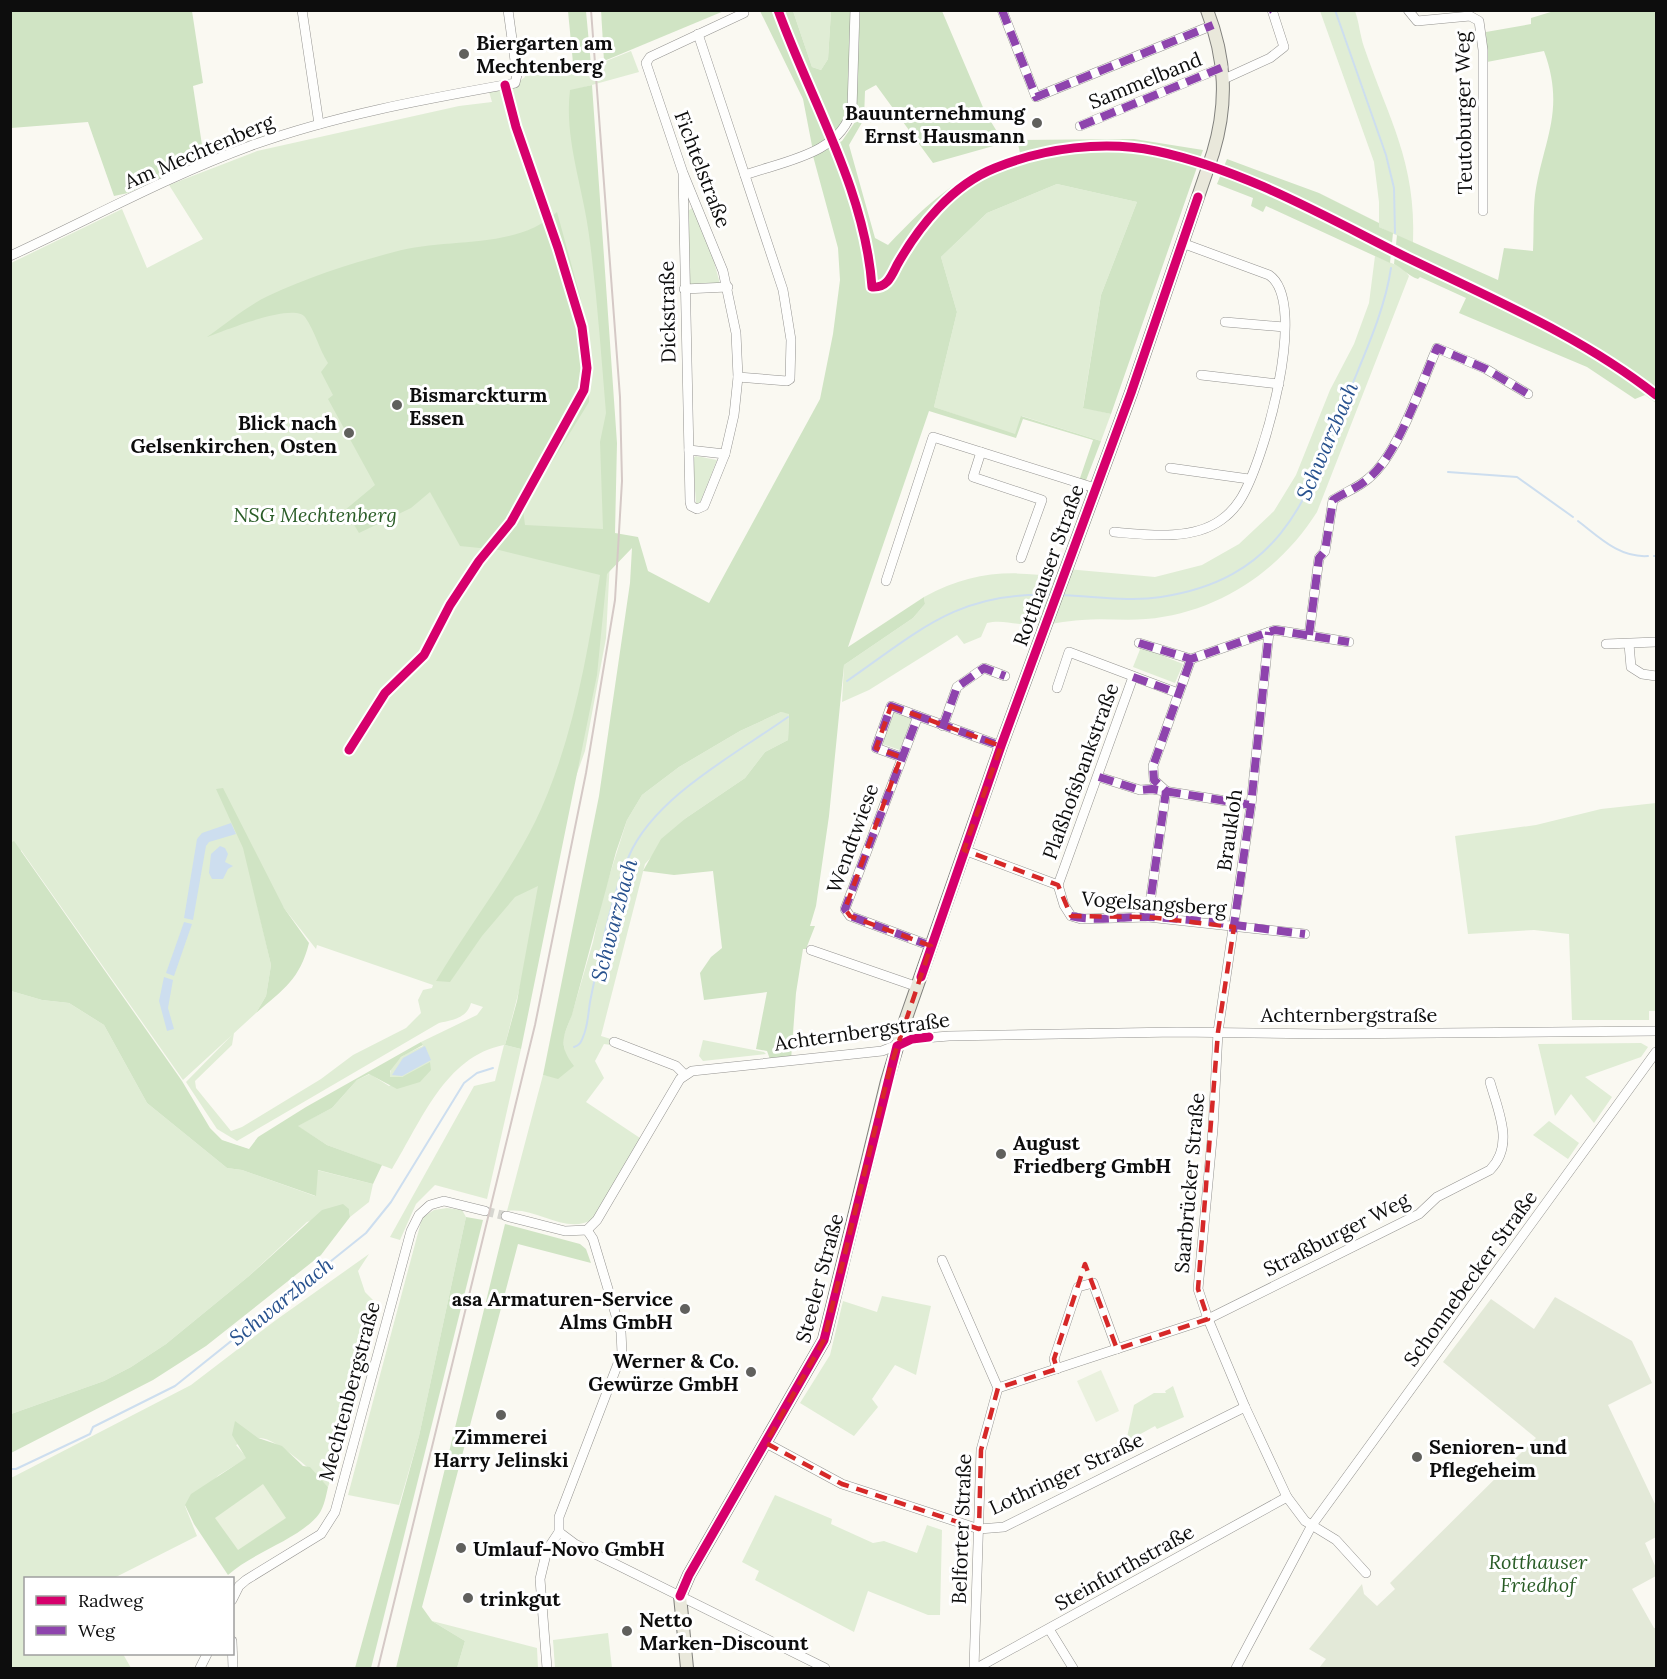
<svg xmlns="http://www.w3.org/2000/svg" width="1667" height="1679" font-family="Lora,serif">
<style>
.green{fill:#e0edd5}
.forest{fill:#d0e4c4}
.cemetery{fill:#e3e9d8}
.pitch{fill:#eaf1de}
.water{fill:#cddeef}
.lines{fill:none;stroke-linecap:round;stroke-linejoin:round}
.stream{stroke:#cddeef;stroke-width:2}
.minor-tunnel{stroke:#d6d6d0;stroke-width:9;stroke-dasharray:9 4.5;stroke-linecap:butt}
.minor-casing{stroke:#949390;stroke-width:10}
.major-casing{stroke:#81817d;stroke-width:14}
.minor{stroke:#fefefd;stroke-width:9}
.major{stroke:#e9e8db;stroke-width:12}
.rail{stroke:#d5c9c6;stroke-width:2}
.quiet{stroke:#8e44ad;stroke-width:8;stroke-dasharray:15 8;stroke-linecap:butt}
.cycleway-casing{stroke:#fff;stroke-width:13}
.cycleway{stroke:#d6006c;stroke-width:9}
.marked{fill:none;stroke:#d62828;stroke-width:4.5;stroke-dasharray:12 8;stroke-linejoin:round}
.poi-dot{fill:#60605d;stroke:#fff;stroke-width:2}
.labels{text-anchor:middle;dominant-baseline:central;stroke-width:6;stroke-linejoin:round;paint-order:stroke}
.poi-label{font-size:20px;font-weight:bold;fill:#0d0d0d;stroke:#fff;text-anchor:start}
.street-label{font-size:20px;fill:#0d0d0d;stroke:#fff}
.park-label{font-size:20px;font-style:italic;fill:#295c26;stroke:#fff}
.water-label{font-size:21px;font-style:italic;fill:#27518e;stroke:#fff}
</style>
<rect width="100%" height="100%" fill="#faf9f2"/>
<g class="green">
<path d="M793 11H831L828 59 821 70 812 67Z"/>
<path d="M1320 11H1355C1359 22 1360 35 1364 47 1389 120 1416 161 1413 243L1379 227V202L1374 162Z"/>
<path d="M631 51 639 72 570 91 579 90 609 385 611 541 606 638 585 751 570 793 505 1045 521 1049 487 1199 435 1185 416 1204 400 1240 390 1237 474 1086 495 1081 504 1045C445 1056 421 1122 392 1169L327 1145 297 1126 332 1108 357 1080 370 1074 389 1086 419 1070 402 1077H390C389 1059 410 1052 423 1046L421 1042 477 1015 483 1007 471 1003C467 1018 453 1020 439 1023L237 1141 217 1129 186 1082 234 1033 232 1045 195 1081 196 1088 231 1131 242 1127 321 1079 353 1055 406 1028 421 1013 418 1000 423 990 432 988 433 985 317 945 316 949 247 861 271 965 266 996 256 1013 183 1080 21 850 11 946V263L122 209 147 268 203 239 169 185 257 151 459 106 492 102 488 88 516 84 525 77 524 72 573 63 596 65Z"/>
<path d="M1057 184 1137 202 1101 295 1083 407 1111 414 1101 441 1022 416 1015 435 934 407 957 312 941 257 987 213Z"/>
<path d="M692 208 712 254 720 284H690L688 211Z"/>
<path d="M1375 256 1403 268 1409 276 1317 512C1279 572 1217 613 1146 619 1124 621 1103 618 1082 620 1065 621 1048 625 1032 625 1016 625 1002 619 987 623L981 637 964 644 957 635 869 690 842 702 844 665 913 618 925 604 924 597C971 572 1009 569 1061 578L1067 569 1155 577 1202 565 1239 544 1274 511 1296 475 1330 390 1354 344 1369 303Z"/>
<path d="M696 456 717 460 700 503 696 504 693 458Z"/>
<path d="M1141 647 1183 664 1175 683 1133 667Z"/>
<path d="M781 712 789 713 788 740 765 752 745 778 686 818 645 864 601 1036 614 1040 611 1045 604 1044 595 1061 604 1078 586 1102 640 1138 593 1219C566 1236 537 1206 507 1211L543 1075 558 1078 565 1054 563 1038 572 1014 593 942 602 899 627 820 642 795 679 767 740 731Z"/>
<path d="M893 712 912 718 900 750 882 744Z"/>
<path d="M1656 803V1011H1649V1020H1572L1569 934 1534 930 1468 934 1455 836 1536 825 1601 809Z"/>
<path d="M11 991 42 1000 69 1003 104 1025 147 1103 227 1168 242 1170 315 1196 317 1170 373 1184 369 1202 350 1217 349 1209 307 1222 249 1276 166 1344 131 1367 104 1381 11 1414Z"/>
<path d="M703 1040 764 1052 766 1054 703 1061 699 1056Z"/>
<path d="M1641 1043 1648 1047 1641 1057 1585 1077 1612 1097 1594 1123 1571 1094 1555 1116 1538 1044Z"/>
<path d="M1549 1121 1579 1143 1568 1159 1533 1135Z"/>
<path d="M447 1208 462 1210 466 1217 419 1436 399 1505 348 1495 422 1218 434 1210Z"/>
<path d="M369 1254 358 1271 365 1292 378 1305 348 1431 328 1487C318 1475 276 1438 260 1438 252 1438 244 1442 236 1445L247 1458 219 1475 185 1506 197 1536 114 1578H26V1654H123L131 1668H11V1478L191 1385 276 1320Z"/>
<path d="M882 1296 931 1306 916 1375 895 1365 872 1399 878 1407 854 1436 800 1403 830 1355 843 1301 877 1312Z"/>
<path d="M1173 1386 1184 1417 1157 1429 1155 1426 1126 1442 1134 1405 1154 1393H1166L1165 1391Z"/>
<path d="M775 1495 832 1519 831 1524 873 1543 884 1541 917 1553 927 1525 942 1530 940 1615H928L868 1591 854 1632 755 1580 759 1571 742 1562Z"/>
<path d="M432 1621 537 1648 538 1668H457L465 1641Z"/>
<path d="M608 1633 612 1668H555L553 1640Z"/>
</g>
<g class="forest">
<path d="M11 10 192 11 203 83 193 86 204 158 128 193 114 196 88 122 11 128Z"/>
<path d="M601 10H724V11L604 61Z"/>
<path d="M568 11H586L591 65 573 63Z"/>
<path d="M760 11H793L812 67 821 70 828 59 831 11H853L848 124 813 151 803 99Z"/>
<path d="M860 11H942L985 112 1004 143 933 163 876 85 865 91 864 119 849 145 875 238 888 245C933 198 957 176 1020 153L1017 140 1134 139 1203 150 1111 414 1083 408 1101 295 1137 202 1057 184 987 213 941 257 957 312 934 407 1015 434 1021 416 1101 441 1085 483 1079 481 1093 440 1023 419 1016 438 929 411 848 647 924 597 925 604 913 618 844 665 829 816 816 906 810 926H815L806 949H803L796 993 791 1060 771 1062 767 1051 756 1049 767 992 704 1000 700 973 711 957 722 948 713 871 674 875 643 871 661 839 686 818 745 778 765 752 788 740 789 714 781 712 740 731 679 767 642 795 627 820 616 852 572 1015C563 1037 558 1045 574 1066L558 1079 543 1075 599 796 630 583 632 548 607 574 597 675 521 1049 505 1045 517 1001 538 886 515 897 482 936 450 982 436 981C468 927 507 878 535 822 572 746 587 657 600 575L499 550 460 546 430 492 411 508 359 533 345 510 375 485 328 399 333 395 321 372 328 363C319 349 315 331 305 317 293 302 224 331 207 337 227 323 247 306 268 296 308 277 352 263 394 252 446 237 515 251 557 212L580 296 588 337 589 402 523 509 525 525 603 529 600 442 606 413C601 354 597 294 589 235 583 187 564 139 570 90L592 85 617 443 615 533 638 537 648 571 709 603 820 399 833 334 840 280 838 248 813 156 842 141 855 122Z"/>
<path d="M1554 11H1656V403L1645 395 1635 399 1587 367 1459 313 1466 298 1420 277 1418 279C1408 276 1404 269 1394 264L1397 235 1498 280 1504 248 1533 251C1534 232 1533 213 1535 195 1543 140 1566 111 1544 51L1487 62 1486 32 1531 24V18Z"/>
<path d="M1227 159 1319 193 1379 223V227L1393 233 1390 263 1266 206 1263 212 1251 206 1253 198 1217 184Z"/>
<path d="M223 788 284 908 309 943C300 979 284 989 256 1013L266 996 271 965 243 848 216 789Z"/>
<path d="M14 841 182 1081 210 1128 222 1140 249 1149 258 1137 306 1107 421 1042 423 1045 401 1057 390 1071V1077H402L430 1062 431 1070 420 1082 397 1089 369 1074 357 1080 332 1108 298 1126 327 1145 382 1165 373 1184 318 1170 316 1196 242 1170 227 1168 147 1103 104 1025 69 1003 42 1000 11 991 10 843Z"/>
<path d="M343 1204 349 1209 350 1217 321 1255 206 1346 153 1380 11 1453V1414L104 1381 131 1367 166 1344 249 1276 322 1210Z"/>
<path d="M466 1217 483 1220 371 1668H355L419 1436Z"/>
<path d="M505 1224 580 1244 586 1249 591 1263 518 1244 422 1607 432 1621 465 1641 457 1668H396Z"/>
<path d="M235 1421 258 1438 282 1446 303 1466 310 1467 328 1487C326 1496 324 1507 319 1514 300 1539 253 1552 228 1575L194 1524 185 1505 191 1494 246 1458 232 1435Z"/>
</g>
<path class="cemetery" d="M1555 1297 1632 1341 1652 1383 1608 1405 1656 1506V1537L1645 1543 1656 1568V1576L1632 1589 1654 1628H1656V1668H1319L1326 1659 1309 1649 1362 1584 1364 1594 1377 1606 1395 1589 1390 1583 1536 1438 1443 1362 1491 1299 1534 1329Z"/>
<g class="pitch">
<path d="M1101 1370 1119 1411 1096 1422 1077 1381Z"/>
<path d="M263 1484 286 1518 238 1550 215 1518Z"/>
</g>
<g class="water">
<path d="M231 823 236 834 209 842 206 846 193 920 184 918 197 839 202 833Z"/>
<path d="M220 846 225 848 228 854 225 862 233 866 228 869 223 879H212L209 873 211 854Z"/>
<path d="M184 922 192 924 174 976 166 973Z"/>
<path d="M164 977 173 980 168 1008 174 1029 167 1031 159 1001Z"/>
<path d="M425 1046 431 1060 402 1076 392 1075 403 1058Z"/>
</g>
<g class="lines">
<g class="stream">
<path d="M1335 10 1386 155 1394 188 1395 233"/>
<path d="M1448 472 1517 477 1573 517"/>
<path d="M1578 521C1599 537 1619 558 1648 556"/>
<path d="M1654 556H1656"/>
<path d="M1061 595C1094 596 1129 602 1161 597 1279 579 1306 503 1344 405 1361 361 1384 315 1391 268"/>
<path d="M847 681C919 631 959 591 1052 595"/>
<path d="M574 1047C580 1045 581 1042 583 1037 588 1026 588 1014 590 1002 599 957 611 897 629 856 654 797 736 754 788 717"/>
<path d="M10 1469H16L90 1434 93 1427 175 1386 366 1233 391 1202 464 1083 477 1073 493 1068"/>
</g>
<path class="minor-tunnel" d="M485 1211 506 1216"/>
<g class="minor-casing">
<g id="minor">
<path d="M302 10 319 124"/>
<path d="M1002 10 1036 97 1213 25"/>
<path d="M1408 10 1417 21 1470 16 1479 21 1483 50V211"/>
<path d="M698 34 783 290 791 340 790 379 787 381 738 377"/>
<path d="M1224 79 1270 58 1284 47 1272 10"/>
<path d="M1080 126 1223 67"/>
<path d="M683 173 690 502 691 506 697 509 704 506 725 454 734 415 738 377 736 333 723 271 683 173 646 63 650 57 744 13"/>
<path d="M745 175C784 161 841 154 852 109L855 10"/>
<path d="M10 256C90 219 168 176 250 146 335 115 426 99 515 83L517 75 508 10"/>
<path d="M684 289 728 287"/>
<path d="M1225 322 1284 327"/>
<path d="M1201 375 1279 384"/>
<path d="M689 450 725 454"/>
<path d="M981 452 973 477 1042 500 1021 558"/>
<path d="M1170 468 1249 479"/>
<path d="M1114 532C1147 535 1192 541 1221 520 1228 515 1235 508 1240 500 1263 465 1310 302 1269 275L1182 243"/>
<path d="M886 581 933 437 1095 488"/>
<path d="M1269 632 1251 805 1218 1032 1213 1129 1198 1289 1208 1319 1245 1407 1287 1497 1305 1521 1336 1540 1366 1573"/>
<path d="M1309 635 1319 558 1325 551 1333 500C1345 492 1358 488 1369 478 1399 453 1421 384 1437 348L1486 369 1528 394"/>
<path d="M1139 643 1191 659 1275 630 1349 642"/>
<path d="M1606 644 1656 642"/>
<path d="M1629 644 1631 667 1642 674 1656 676"/>
<path d="M1057 688 1069 652 1178 693"/>
<path d="M943 726 957 687 984 668 1005 676"/>
<path d="M901 757 876 748 891 706 918 716"/>
<path d="M1099 777 1140 790 1152 789 1251 805"/>
<path d="M964 850 1058 885"/>
<path d="M1058 885 1064 905 1071 916 1081 919 1148 917 1305 934"/>
<path d="M1058 885 1133 677"/>
<path d="M1148 917 1166 791 1154 780 1153 766 1191 659"/>
<path d="M931 946 850 916 845 909 918 716 1001 746"/>
<path d="M811 950 918 987"/>
<path d="M614 1042 676 1066 684 1074"/>
<path d="M506 1216 565 1231 587 1230 597 1220 680 1079 692 1071 882 1051 912 1039 949 1036 1177 1032 1324 1034 1656 1031"/>
<path d="M942 1260 998 1388 981 1450 974 1668"/>
<path d="M1057 1369 1054 1359 1078 1287 1093 1283 1117 1349"/>
<path d="M998 1388 1208 1319 1419 1214 1437 1197 1490 1170C1515 1145 1498 1111 1490 1082"/>
<path d="M766 1443 842 1484 979 1529 1004 1527 1245 1407"/>
<path d="M559 1532 575 1544 825 1668"/>
<path d="M232 1600 239 1586 246 1580 321 1534 335 1512 411 1231 419 1215 430 1205 444 1201 485 1211"/>
<path d="M1049 1629 1073 1668"/>
<path d="M232 1641 233 1668"/>
<path d="M200 1668 207 1654"/>
<path d="M547 1668 540 1579 547 1550 559 1532V1517L622 1353 621 1332 593 1239 587 1230"/>
<path d="M977 1668 1287 1497"/>
<path d="M1236 1668 1312 1525 1656 1052"/>
</g>
</g>
<g class="major-casing">
<path id="major" d="M687 1668 680 1596 689 1575 824 1340 887 1081 905 1021 1001 746 1131 393 1213 153C1228 103 1226 59 1207 10"/>
</g>
<use href="#minor" class="minor"/>
<use href="#major" class="major"/>
<path class="rail" d="M378 1668 535 1025 586 773 615 600 622 481 620 397 591 10"/>
<g class="quiet">
<path d="M1002 10 1036 97 1213 25"/>
<path d="M1272 10 1273 11"/>
<path d="M1080 126 1223 67"/>
<path d="M1309 635 1319 558 1325 551 1333 500C1345 492 1358 488 1369 478 1399 453 1421 384 1437 348L1486 369 1528 394"/>
<path d="M1139 643 1191 659 1275 630 1349 642"/>
<path d="M1133 677 1178 693"/>
<path d="M943 726 957 687 984 668 1005 676"/>
<path d="M901 757 876 748 891 706 918 716"/>
<path d="M1099 777 1140 790 1152 789 1251 805"/>
<path d="M1071 916C1097 922 1123 916 1149 917 1201 919 1253 928 1305 934"/>
<path d="M1148 917 1166 791 1154 780 1153 766 1191 659"/>
<path d="M1233 932 1251 805 1269 632"/>
<path d="M931 946 850 916 845 909 918 716 1001 746"/>
</g>
<g class="cycleway-casing">
<g id="cycleway">
<path d="M778 10C811 101 865 189 872 287 887 288 891 277 897 265 919 226 952 185 995 168 1044 148 1104 140 1156 151 1245 170 1326 217 1406 257 1492 299 1581 336 1656 395"/>
<path d="M349 750 385 693 424 655 450 605 479 561 511 522 584 390 587 368 582 327 558 248 516 127 505 85"/>
<path d="M921 977 1001 746 1131 393 1198 197"/>
<path d="M680 1596 689 1575 824 1340 897 1046 912 1039 929 1037"/>
</g>
</g>
<use href="#cycleway" class="cycleway"/>
</g>
<path class="marked" d="M891 706 1001 746 964 850 1058 885 1071 916 1148 917 1234 927 1218 1032 1198 1289 1208 1319 1117 1349 1085 1264 1054 1359 1057 1369 998 1388 981 1450 979 1529 842 1484 766 1443 824 1340 890 1068 931 946 850 916 845 909 901 757 876 748Z"/>
<g class="poi-dot">
<circle cx="464" cy="54" r="6"/>
<circle cx="1037" cy="123" r="6"/>
<circle cx="397" cy="405" r="6"/>
<circle cx="349" cy="433" r="6"/>
<circle cx="1001" cy="1154" r="6"/>
<circle cx="685" cy="1309" r="6"/>
<circle cx="751" cy="1372" r="6"/>
<circle cx="501" cy="1415" r="6"/>
<circle cx="1417" cy="1457" r="6"/>
<circle cx="461" cy="1548" r="6"/>
<circle cx="468" cy="1598" r="6"/>
<circle cx="627" cy="1631" r="6"/>
</g>
<g class="labels">
<g class="poi-label">
<text x="476" y="42">Biergarten am<tspan x="476" dy="23">Mechtenberg</tspan></text>
<text x="1025" y="112" text-anchor="end">Bauunternehmung<tspan x="1025" dy="23">Ernst Hausmann</tspan></text>
<text x="409" y="394">Bismarckturm<tspan x="409" dy="23">Essen</tspan></text>
<text x="337" y="422" text-anchor="end">Blick nach<tspan x="337" dy="23">Gelsenkirchen, Osten</tspan></text>
<text x="1013" y="1142">August<tspan x="1013" dy="23">Friedberg GmbH</tspan></text>
<text x="673" y="1298" text-anchor="end">asa Armaturen-Service<tspan x="673" dy="23">Alms GmbH</tspan></text>
<text x="739" y="1360" text-anchor="end">Werner &amp; Co.<tspan x="739" dy="23">Gewürze GmbH</tspan></text>
<text x="501" y="1436" text-anchor="middle">Zimmerei<tspan x="501" dy="23">Harry Jelinski</tspan></text>
<text x="1429" y="1446">Senioren- und<tspan x="1429" dy="23">Pflegeheim</tspan></text>
<text x="473" y="1548">Umlauf-Novo GmbH</text>
<text x="480" y="1598">trinkgut</text>
<text x="639" y="1619">Netto<tspan x="639" dy="23">Marken-Discount</tspan></text>
</g>
<g class="street-label">
<text transform="translate(1145 80) rotate(-22)">Sammelband</text>
<text transform="translate(1463 113) rotate(-91)">Teutoburger Weg</text>
<text transform="translate(199 151) rotate(-23)">Am Mechtenberg</text>
<text transform="translate(703 169) rotate(69)">Fichtelstraße</text>
<text transform="translate(667 312) rotate(-91)">Dickstraße</text>
<text transform="translate(1048 565) rotate(-70)">Rotthauser Straße</text>
<text transform="translate(1080 771) rotate(-70)">Plaßhofsbankstraße</text>
<text transform="translate(1229 830) rotate(-82)">Braukloh</text>
<text transform="translate(852 838) rotate(-70)">Wendtwiese</text>
<text transform="translate(1154 903) rotate(4)">Vogelsangsberg</text>
<text x="1349" y="1014">Achternbergstraße</text>
<text transform="translate(862 1031) rotate(-8)">Achternbergstraße</text>
<text transform="translate(1189 1183) rotate(-85)">Saarbrücker Straße</text>
<text transform="translate(1336 1234) rotate(-27)">Straßburger Weg</text>
<text transform="translate(819 1278) rotate(-75)">Steeler Straße</text>
<text transform="translate(1470 1278) rotate(-54)">Schonnebecker Straße</text>
<text transform="translate(349 1391) rotate(-75)">Mechtenbergstraße</text>
<text transform="translate(1066 1473) rotate(-25)">Lothringer Straße</text>
<text transform="translate(961 1529) rotate(-88)">Belforter Straße</text>
<text transform="translate(1124 1567) rotate(-29)">Steinfurthstraße</text>
</g>
<g class="park-label">
<text x="315" y="514">NSG Mechtenberg</text>
<text x="1538" y="1561">Rotthauser<tspan x="1538" dy="23">Friedhof</tspan></text>
</g>
<g class="water-label">
<text transform="translate(1327 441) rotate(-67)">Schwarzbach</text>
<text transform="translate(614 920) rotate(-75)">Schwarzbach</text>
<text transform="translate(281 1301) rotate(-39)">Schwarzbach</text>
</g>
</g>
<rect width="1667" height="1679" fill="none" stroke="#0d0d0d" stroke-width="24"/>
<rect x="24" y="1577" width="210" height="78" fill="#ffffff" stroke="#9e9e9e" stroke-width="1.5"/>
<rect x="36" y="1596" width="30" height="9" fill="#d6006c" stroke="#9e9e9e" stroke-width="1.5"/>
<text x="78" y="1607" font-size="18" fill="#0d0d0d">Radweg</text>
<rect x="36" y="1626" width="30" height="9" fill="#8e44ad" stroke="#9e9e9e" stroke-width="1.5"/>
<text x="78" y="1637" font-size="18" fill="#0d0d0d">Weg</text>
</svg>
